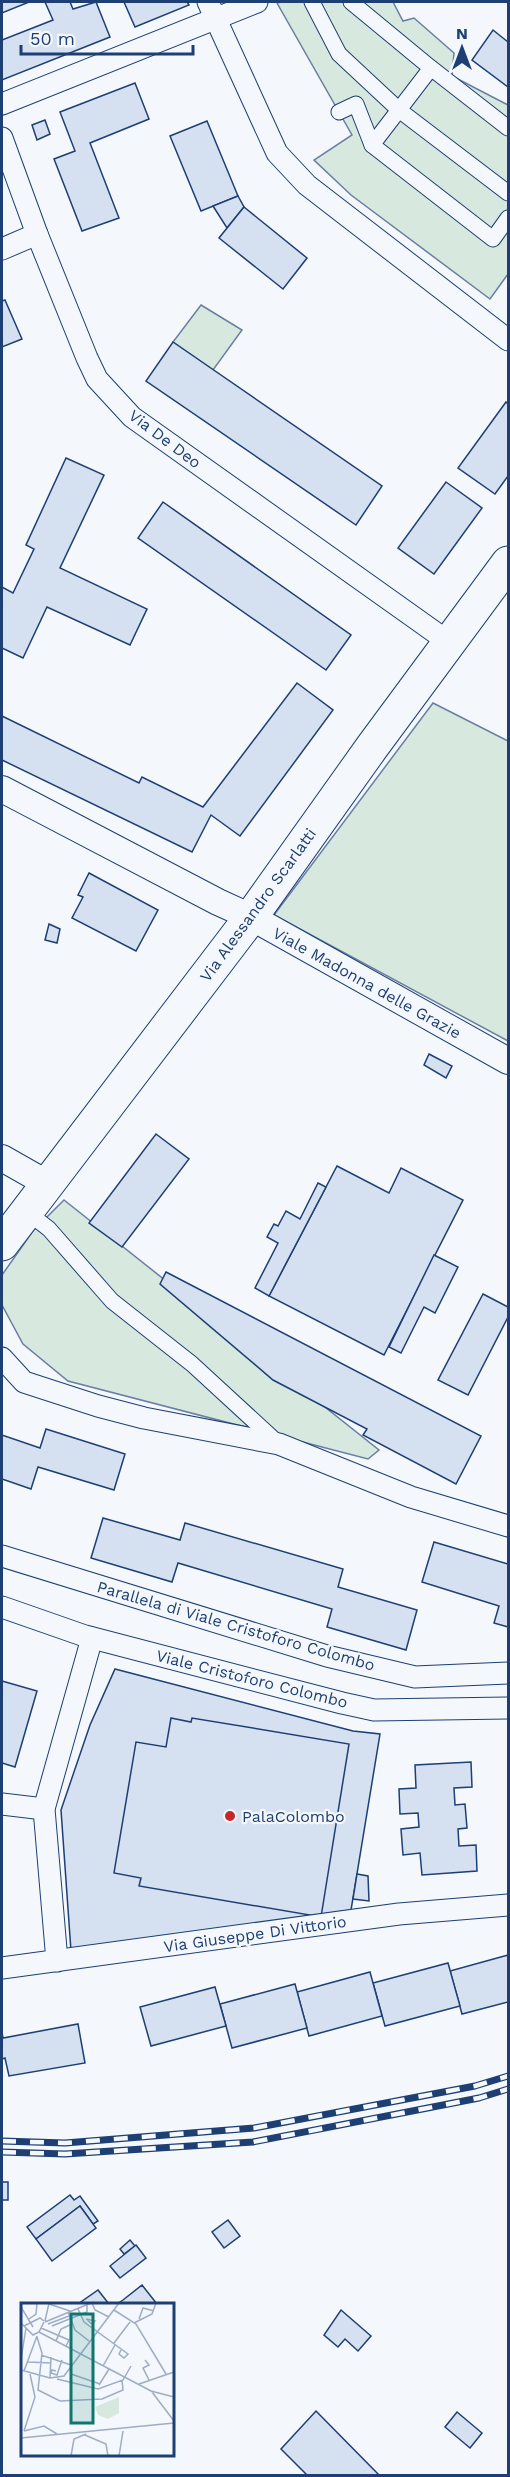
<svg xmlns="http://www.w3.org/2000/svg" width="510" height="2477" font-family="'Work Sans',sans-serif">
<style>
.green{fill:#d7e8df;stroke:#687fa3;stroke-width:1.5}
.building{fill:#d5e0f0;stroke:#1d3f73;stroke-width:1.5}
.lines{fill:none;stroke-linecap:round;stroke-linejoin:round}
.pedestrian-casing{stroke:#1d3f73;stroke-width:17}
.minor-casing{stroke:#1d3f73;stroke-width:23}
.tertiary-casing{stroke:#1d3f73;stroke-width:28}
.primary-casing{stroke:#1d3f73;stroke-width:35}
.pedestrian{stroke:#f4f7fb;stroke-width:15}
.minor{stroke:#f4f7fb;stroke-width:21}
.tertiary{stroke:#f4f7fb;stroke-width:26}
.primary{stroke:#f4f7fb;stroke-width:33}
.rail-casing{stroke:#1d3f73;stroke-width:7}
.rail{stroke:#f4f7fb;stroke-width:4.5;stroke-dasharray:14;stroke-linecap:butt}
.poi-dot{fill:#c62828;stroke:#f4f7fb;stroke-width:2}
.labels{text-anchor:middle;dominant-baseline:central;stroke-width:4.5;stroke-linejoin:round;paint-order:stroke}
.street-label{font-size:16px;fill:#1d3f73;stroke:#f4f7fb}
.poi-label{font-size:16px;fill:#1d3f73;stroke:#f4f7fb;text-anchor:start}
.inset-road{fill:none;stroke:#9eadc5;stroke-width:1.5}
.view{fill:#0f766e;fill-opacity:0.15;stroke:#0f766e;stroke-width:3}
.inset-edge{fill:none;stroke:#1d3f73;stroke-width:3}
</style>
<rect width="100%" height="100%" fill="#f4f7fb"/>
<g class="green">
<path d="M281 2H393L403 21 414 18 454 53 452 76 508 105V274L490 299 351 195 314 160 352 135 277 3Z"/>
<path d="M201 305 242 330 213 370 173 342Z"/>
<path d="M433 703 508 741V1041L274 915Z"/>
<path d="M64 1200 379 1450 368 1459 68 1381 23 1344 2 1305V1275L33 1231Z"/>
</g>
<g class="building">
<path d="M2 2H29L2 13Z"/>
<path d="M45 2H70L73 9 96 2 110 37 2 80V40L53 20Z"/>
<path d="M124 2H187L189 5 135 27Z"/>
<path d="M493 30 508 42V87L472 60Z"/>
<path d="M135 83 149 119 90 143 119 218 82 231 54 159 75 151 60 112Z"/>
<path d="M45 120 50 134 37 140 32 125Z"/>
<path d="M207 121 238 196 201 211 170 136Z"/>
<path d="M238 196 244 207 227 228 213 206Z"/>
<path d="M244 207 307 258 283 289 219 238Z"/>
<path d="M5 300 22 339 2 347V301Z"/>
<path d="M173 342 382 486 356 525 146 381Z"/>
<path d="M506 402 508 404V476L495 494 458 468Z"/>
<path d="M66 458 104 475 60 568 147 609 130 645 47 607 23 658 2 648V587L13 593 34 549 26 545Z"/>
<path d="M446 482 482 508 434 574 398 548Z"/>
<path d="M163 502 351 635 326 670 138 538Z"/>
<path d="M297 683 333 710 240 836 211 815 192 852 2 760V716L139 783 142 777 203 807Z"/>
<path d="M89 873 158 910 136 951 72 918 83 897 78 895Z"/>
<path d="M49 924 60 929 57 943 45 940Z"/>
<path d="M429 1054 452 1066 446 1078 424 1065Z"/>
<path d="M156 1134 189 1159 122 1247 89 1223Z"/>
<path d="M337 1166 389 1193 401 1168 463 1200 384 1355 269 1296Z"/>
<path d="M318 1183 326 1187 269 1296 255 1288 278 1243 267 1237 274 1224 278 1226 286 1211 300 1219Z"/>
<path d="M434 1255 458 1267 435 1313 424 1307 401 1353 389 1347Z"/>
<path d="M166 1272 481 1436 456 1484 363 1435 367 1429 273 1380 160 1284Z"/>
<path d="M483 1294 508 1307V1317L468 1395 438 1380Z"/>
<path d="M46 1429 125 1454 114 1490 38 1467 31 1489 2 1479V1435L40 1448Z"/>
<path d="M103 1518 180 1540 185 1523 343 1569 338 1587 417 1610 406 1650 327 1627 332 1609 178 1563 172 1582 91 1558Z"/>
<path d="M434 1542 508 1564V1627L494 1623 499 1606 422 1582Z"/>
<path d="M115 1669 353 1731 380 1734 351 1910 71 1951 61 1810 90 1725Z"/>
<path d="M2 1681 37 1691 15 1767 2 1763Z"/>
<path d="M171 1718 191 1722 192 1718 349 1744 321 1917 139 1886 141 1878 114 1873 136 1742 166 1747Z"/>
<path d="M471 1762 472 1787 454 1788 455 1805 465 1804 467 1828 458 1829 459 1846 476 1845 477 1871 422 1875 420 1853 403 1855 401 1829 419 1827 418 1813 400 1814 399 1789 416 1788 415 1765Z"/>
<path d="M357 1874 368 1876 369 1901 353 1899Z"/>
<path d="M508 1955V2002L462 2014 450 1971Z"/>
<path d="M448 1963 460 2006 385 2026 373 1983Z"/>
<path d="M370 1972 382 2016 309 2036 297 1992Z"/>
<path d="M295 1984 307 2028 232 2048 220 2004Z"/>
<path d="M215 1987 226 2026 151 2046 140 2007Z"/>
<path d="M78 2024 85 2063 9 2076 5 2058 2 2059V2032L3 2038Z"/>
<rect x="2" y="2182" width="6" height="18"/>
<path d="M70 2195 74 2200 80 2196 98 2221 93 2224 80 2206 36 2239 27 2227Z"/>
<path d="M80 2206 96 2228 52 2261 36 2239Z"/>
<path d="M228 2220 240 2236 224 2248 212 2232Z"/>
<path d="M130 2240 135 2246 124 2254 120 2249Z"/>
<path d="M136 2245 146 2258 120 2278 110 2266Z"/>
<path d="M142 2285 157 2304H117L123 2300Z"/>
<path d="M98 2290 109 2304H78Z"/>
<path d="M341 2310 371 2336 358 2351 345 2339 338 2347 324 2335Z"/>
<path d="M316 2411 380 2476H308L281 2449Z"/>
<path d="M457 2412 482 2433 470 2448 445 2427Z"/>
</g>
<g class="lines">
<g class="pedestrian-casing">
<g id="pedestrian">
<path d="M312 2 339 54 399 110 508 193"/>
<path d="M351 2 431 68"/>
<path d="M339 112 356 104 372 145 493 239 508 218"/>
<path d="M372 145 431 68 508 128"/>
<path d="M26 1211 49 1229 112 1301 192 1364 279 1444"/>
</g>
</g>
<g class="minor-casing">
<g id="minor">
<path d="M208 2 277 153 307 185 508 340"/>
<path d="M2 104 257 2"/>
<path d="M2 138 37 234 87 358 97 379 132 417 450 643"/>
<path d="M2 249 37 234"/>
<path d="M2 1358 24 1382 98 1406 144 1418 279 1444 411 1497 508 1526"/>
<path d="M2 1556 327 1656 415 1677 508 1673"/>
<path d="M2 1607 85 1636 342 1703 374 1710 508 1708"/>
<path d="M2 1804 44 1809"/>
<path d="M57 1961 44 1809 92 1638"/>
<path d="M2 1968 399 1914 508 1905"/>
</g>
</g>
<g class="tertiary-casing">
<g id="tertiary">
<path d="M2 789 218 902 251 917 508 1061"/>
<path d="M2 1158 46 1183"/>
</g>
</g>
<g class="primary-casing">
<path id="primary" d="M2 1244 251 917 372 747 508 563"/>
</g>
<use href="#pedestrian" class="pedestrian"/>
<use href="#minor" class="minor"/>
<use href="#tertiary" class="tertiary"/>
<use href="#primary" class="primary"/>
<g class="rail-casing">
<g id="rail">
<path d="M2 2141 65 2143 254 2128 475 2086 508 2076"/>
<path d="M2 2152 65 2154 253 2142 479 2098 508 2089"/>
</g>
</g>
<use href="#rail" class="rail"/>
</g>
<circle class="poi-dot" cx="230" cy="1816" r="6"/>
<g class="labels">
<g class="street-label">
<text transform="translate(165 439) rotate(37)">Via De Deo</text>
<text transform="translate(258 905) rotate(-54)">Via Alessandro Scarlatti</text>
<text transform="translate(367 983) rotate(29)">Viale Madonna delle Grazie</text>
<text transform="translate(236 1626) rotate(16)">Parallela di Viale Cristoforo Colombo</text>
<text transform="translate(252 1679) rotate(14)">Viale Cristoforo Colombo</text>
<text transform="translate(255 1934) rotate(-8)">Via Giuseppe Di Vittorio</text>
</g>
<g class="poi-label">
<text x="242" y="1816">PalaColombo</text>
</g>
</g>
<g transform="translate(21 2303)">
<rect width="153" height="153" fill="#f4f7fb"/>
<path d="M98 94V110L87 116 77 112 74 104Z" fill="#d7e8df"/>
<path class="inset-road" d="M71 0 74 7 88 14M28 1 49 8M0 4 12 24M57 6 63 19 107 51 103 55 98 51 100 47M93 7 115 21 145 71M47 9 54 27 68 38M8 16 15 11 16 0M65 16 74 18 71 21 66 17M118 16 122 5 133 8M24 18 28 0M24 19 70 0M0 20 12 32 18 29 23 19M113 20 131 11 135 0M27 21 48 13M3 23 19 15 23 18M31 23 66 9V2M20 25 48 37 45 43M18 29 130 88 153 94M16 34 21 50 17 87 39 98 81 96 102 87 101 77M35 38 40 26 51 21M93 40 109 19M20 52 50 62M0 56 5 25M124 57 128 62 122 65 128 77M7 59 30 60M82 63 94 42M0 67 29 75 43 73 98 0M3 68 16 33M35 68 31 67 30 70 36 72 41 57M50 71 79 81M29 75 30 54M36 76 77 86 102 77 110 63M118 81 153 69M78 82 88 66M131 89 153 118M3 128 14 94 9 71M3 128 23 123 36 131M64 132 85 141 87 153M0 135 153 120M50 153 53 136 65 131M98 153 102 128"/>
<path class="view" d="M50 11H72V120H50Z"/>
<rect width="153" height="153" class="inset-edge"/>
</g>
<rect width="510" height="2477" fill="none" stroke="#1d3f73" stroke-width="6"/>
<g transform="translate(462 48)" stroke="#f4f7fb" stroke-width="4.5" paint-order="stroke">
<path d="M0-4.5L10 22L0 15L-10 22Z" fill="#1d3f73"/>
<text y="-9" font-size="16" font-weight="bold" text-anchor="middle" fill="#1d3f73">N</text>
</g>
<path d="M21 45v9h172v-9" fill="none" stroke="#1d3f73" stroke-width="3"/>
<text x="30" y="45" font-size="18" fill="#1d3f73" stroke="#f4f7fb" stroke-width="4.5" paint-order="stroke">50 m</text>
</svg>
